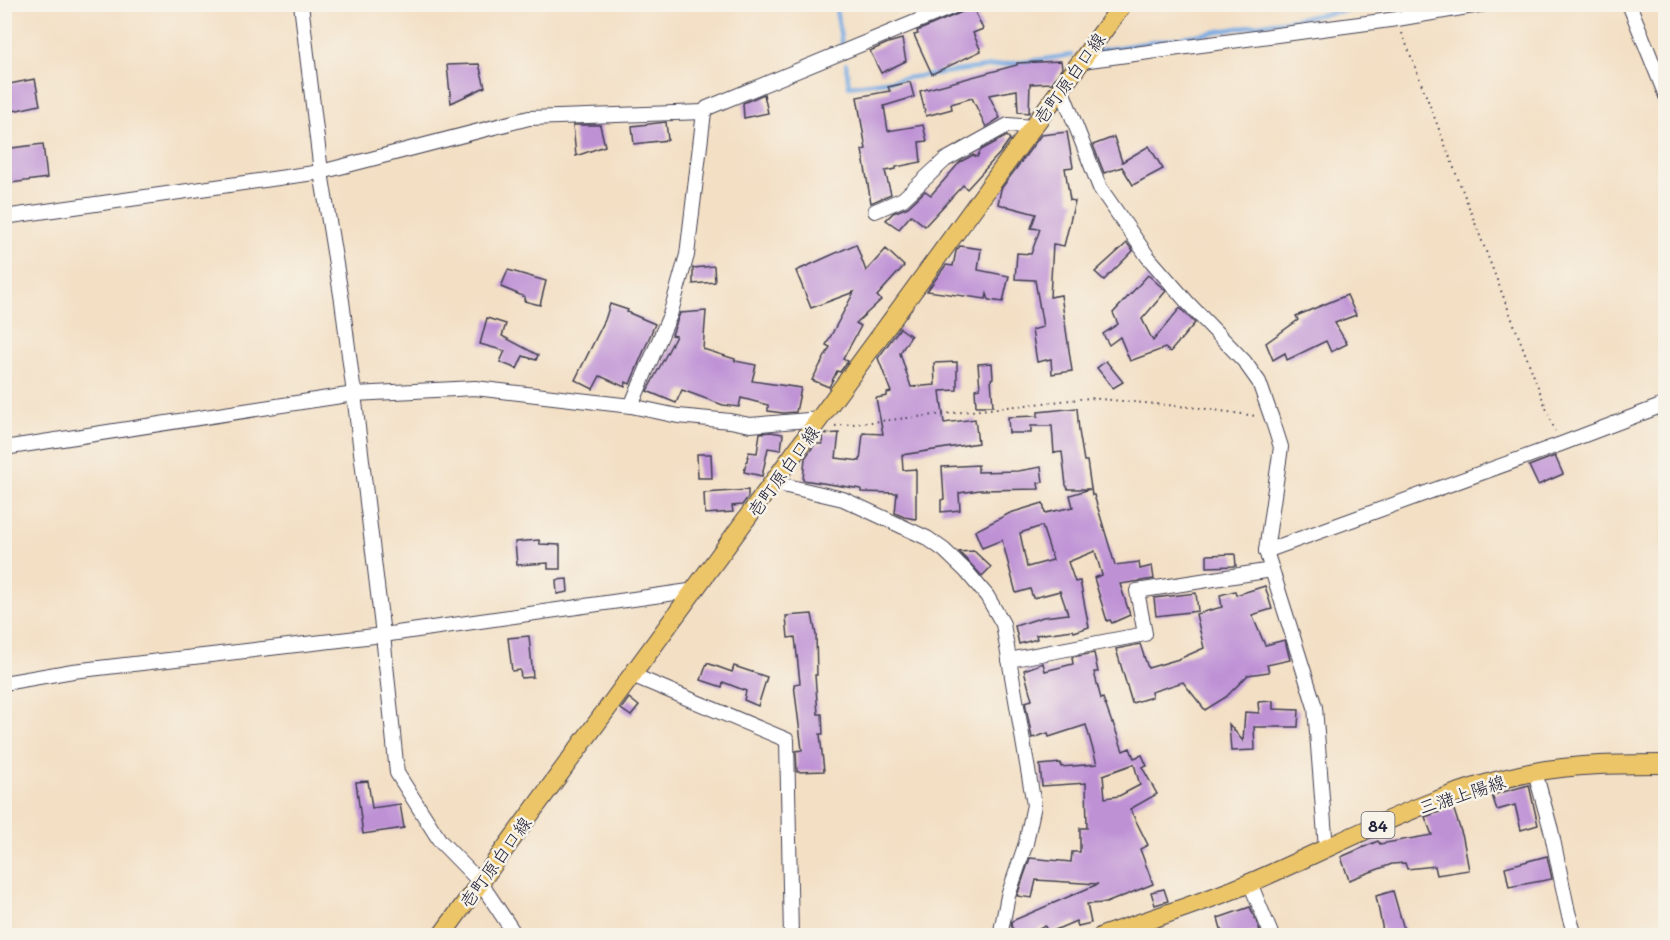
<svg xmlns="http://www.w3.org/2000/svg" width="1670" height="940" font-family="Mali,'Klee One',sans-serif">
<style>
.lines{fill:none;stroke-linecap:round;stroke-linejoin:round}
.stream{stroke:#74a8e1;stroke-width:4.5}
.building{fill:#be91d5;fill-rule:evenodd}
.minor-casing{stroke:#413e50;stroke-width:16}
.major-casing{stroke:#413e50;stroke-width:20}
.path{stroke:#413e50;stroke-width:2;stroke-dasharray:1.5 4.5;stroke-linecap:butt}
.minor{stroke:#fff;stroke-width:14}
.major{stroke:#edc569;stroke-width:18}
.labels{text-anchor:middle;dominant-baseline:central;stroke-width:5;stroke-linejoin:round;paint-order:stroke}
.shield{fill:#f7f3e8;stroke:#62616f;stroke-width:1.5}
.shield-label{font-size:16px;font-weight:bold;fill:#22223b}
.street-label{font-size:18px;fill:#22223b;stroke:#f7f3e8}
</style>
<rect width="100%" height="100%" fill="#f7f3e8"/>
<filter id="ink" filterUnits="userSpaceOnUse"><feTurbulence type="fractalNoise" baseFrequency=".0167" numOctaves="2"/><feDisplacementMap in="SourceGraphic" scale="12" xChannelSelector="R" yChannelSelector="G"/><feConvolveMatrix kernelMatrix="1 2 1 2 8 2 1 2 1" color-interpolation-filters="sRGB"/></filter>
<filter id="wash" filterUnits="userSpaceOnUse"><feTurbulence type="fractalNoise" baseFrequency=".008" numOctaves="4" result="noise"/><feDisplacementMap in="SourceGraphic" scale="24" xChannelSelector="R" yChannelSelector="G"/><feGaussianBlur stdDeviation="1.35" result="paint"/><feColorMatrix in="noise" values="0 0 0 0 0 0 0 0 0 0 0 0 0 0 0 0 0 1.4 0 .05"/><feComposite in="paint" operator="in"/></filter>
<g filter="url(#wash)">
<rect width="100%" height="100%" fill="#f3dfc4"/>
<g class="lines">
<g class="stream">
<path d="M835 4 842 44"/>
<path d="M1096 51 1386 4"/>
<path d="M846 64 849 86 1072 55"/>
</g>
</g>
<g id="blocks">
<g class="building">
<path d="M972 5 983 29 973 33 981 51 932 74 914 35 918 34 917 31 962 12Z"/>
<path d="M902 39 906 61 881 73 870 51 888 43Z"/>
<path d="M1061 61 1062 68 1052 83 1030 84 1029 113 1018 112 1017 90 989 95 1000 118 986 127 972 98 951 104 952 109 926 116 920 91 1017 65V63Z"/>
<path d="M479 64 485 87 451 103 447 65Z"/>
<path d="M35 79 40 105 4 113V85Z"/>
<path d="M910 82 914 97 884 106 888 131 923 125 927 141 919 142 921 162 896 167V169L885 171 891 194 871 203 862 150 866 149 857 97 890 91 888 87Z"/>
<path d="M764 94 768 113 744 118 743 103Z"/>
<path d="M666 122 668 140 634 144 632 126Z"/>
<path d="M573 125H600L605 146 576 156Z"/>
<path d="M1067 132 1073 167 1065 168 1070 200 1075 201 1064 246 1053 244 1050 297 1061 295 1072 371 1052 374 1051 359 1037 362 1032 330 1043 327 1035 280 1015 279 1017 253 1031 254 1040 229 1031 228 1036 214 998 204 1001 189 1041 135Z"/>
<path d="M1007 136 1010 139 1000 153 967 189 963 185 925 226 911 215 899 229 886 220 893 213 908 207 925 191 931 195 960 162 973 155 977 157 981 150Z"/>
<path d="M1114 137 1122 162 1149 146 1163 169 1133 185 1122 167 1104 173 1093 145Z"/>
<path d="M43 144 47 178 4 184V149Z"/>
<path d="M1127 243 1133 251 1104 280 1095 272Z"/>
<path d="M856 244 866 271 886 249 904 266 877 296 881 300 856 323 861 326 843 359 848 361 840 372 837 371 829 387 812 380 830 347 826 345 854 292 811 308 796 271Z"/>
<path d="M960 246 981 249 978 270 1009 276 1003 302 989 300 987 294 986 299 927 291 946 265 953 266 956 251Z"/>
<path d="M714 266 715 282 693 284V268Z"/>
<path d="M508 270 546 281 540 305 524 301 525 297 501 287Z"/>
<path d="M1148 275 1166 291 1142 319 1153 341 1180 308 1195 323 1170 352 1165 348 1130 361 1120 337 1109 345 1103 334 1118 324 1113 313Z"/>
<path d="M1347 295 1356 315 1335 323 1347 344 1331 352 1326 341 1287 360 1285 353 1273 360 1266 343 1298 320 1296 316Z"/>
<path d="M610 304 628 310 627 312 655 324 630 384 626 382 625 387 600 376 593 389 575 380 605 320Z"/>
<path d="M706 311 703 349 735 359V361L756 365 752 381 801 388 796 412 783 413 768 411V405L741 398 739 407 723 405 682 390 676 403 647 391 676 336 672 335 680 313Z"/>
<path d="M487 318 506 324 502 336 538 355 536 360 523 356 517 369 500 362 505 351 480 344Z"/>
<path d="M900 328 911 336 900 353 911 387 935 385 934 363 957 362V390L940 391 944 423 975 419 978 443 902 455 903 470 916 469V519L904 517 895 513 897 493 861 492V489L803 480 805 458 815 444H822L823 434 839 433 836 458 860 461 863 433 883 434 876 398 887 396V393L891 392 878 358Z"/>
<path d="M1106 361 1123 382 1113 388 1097 368Z"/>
<path d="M992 363 993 378 991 379 993 406H976L975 389 980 388 978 364Z"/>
<path d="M1077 408 1079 431 1084 461H1087L1092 495H1094L1115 565 1139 562 1140 569 1152 566 1154 579 1120 584 1130 615 1112 623 1110 620 1107 621 1094 578 1102 575 1095 551 1068 562 1075 582 1080 581 1089 627 1074 632 1073 630 1036 635 1037 639 1019 644 1015 626 1043 617 1068 614 1060 591 1033 598 1030 589 1016 593 1002 540 982 548 975 531 1010 513 1043 503 1045 513 1073 507 1070 495 1090 489H1068L1066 485 1062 452 1054 453 1052 426H1031V433H1009L1008 417 1038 416V412ZM1042 526 1053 560 1027 567 1020 533Z"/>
<path d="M771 432 783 434 781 450 768 448 762 476 744 472 749 452 757 453 760 433Z"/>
<path d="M697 454H711L712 478H698Z"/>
<path d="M1555 456 1563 474 1538 485 1529 466Z"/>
<path d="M978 465V472L1018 471 1041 467 1043 482 1038 483 1039 489 980 490 959 493 960 510 941 512V500L944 499 942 467Z"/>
<path d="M748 490V497L742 505 732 506 733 512 705 514 704 493Z"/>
<path d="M539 540 540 544 560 545V569H548V563L517 565 515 542Z"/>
<path d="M974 551 991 567 982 576 959 552Z"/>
<path d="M1235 554 1236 566 1207 567V555Z"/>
<path d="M567 579 568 592 557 594 556 580Z"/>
<path d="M1265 586 1272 609 1252 615 1265 645 1285 640 1290 660 1267 665 1269 672 1248 675 1226 697 1205 710 1183 682 1151 692 1152 697 1132 703 1116 649 1140 644 1148 668 1179 659 1204 648 1196 614 1222 607 1220 595 1235 591 1236 595Z"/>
<path d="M1196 593 1198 611 1156 616 1154 598Z"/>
<path d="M812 614 816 635 817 675H815L818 714H822L823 734H820L824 771 797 772 796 751 802 750 794 684 800 683 795 637 788 638 786 616Z"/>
<path d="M529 636 533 677 521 678 520 670 512 671 508 638Z"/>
<path d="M1094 653 1098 672H1094L1101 699 1103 698 1112 723H1113L1123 751 1130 748 1134 758 1142 755 1147 766 1142 767 1157 794 1130 809 1148 845 1140 849 1153 884 1106 903 1087 904 1091 923 1078 926 1076 921 1048 933 1045 926 1025 936H1016L1011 925 1012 921 1098 884 1036 880 1032 898 1017 896 1030 858 1071 862 1072 852H1080V828H1087L1086 783 1042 786 1040 765 1061 763V767L1097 764 1086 725 1049 737 1048 733 1032 738 1025 702 1032 700 1024 670 1043 663 1045 671 1073 664 1072 657ZM1134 764 1140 785 1119 796 1105 798 1103 775Z"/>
<path d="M707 663 732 672 734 666 767 677 758 706 744 700 746 691 723 682 722 687 701 680Z"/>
<path d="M629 698 639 706 631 716 621 709Z"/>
<path d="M1273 701V709L1299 710 1298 727H1254L1255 750 1231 751 1229 724 1243 741 1245 712 1259 713 1258 702Z"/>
<path d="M368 781 372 808 400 804 404 828 363 834 356 782Z"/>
<path d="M1529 785 1538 825 1521 830 1515 805 1497 810 1492 795Z"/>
<path d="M1453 807 1463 838 1469 870 1437 875 1435 866 1407 869 1405 863 1392 864 1349 880 1341 857 1378 841 1380 844 1432 835 1425 817Z"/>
<path d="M1547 856 1552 879 1509 887 1505 867Z"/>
<path d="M1164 889 1168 901 1155 905 1151 892Z"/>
<path d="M1393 891 1406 936H1384L1376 896Z"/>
<path d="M1250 907 1260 930 1244 936H1223L1218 918Z"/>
</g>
</g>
</g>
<g filter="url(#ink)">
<use href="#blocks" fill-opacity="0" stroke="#413e50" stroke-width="1.5"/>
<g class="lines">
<g class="minor-casing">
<g id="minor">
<path d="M301 4 321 172 342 301 354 394 383 635 397 773 440 841 480 882 516 936"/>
<path d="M1629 4 1666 96"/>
<path d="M1082 61 1397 19 1485 4"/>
<path d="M1061 88 1100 188 1148 257 1188 303 1244 361 1259 382 1272 419 1281 447 1266 551 1315 707 1326 849"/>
<path d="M875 211 903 199 945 160 1008 125 1033 127"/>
<path d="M4 217 321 172 529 118 704 112"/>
<path d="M631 406 670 315 687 255 704 112 707 108 959 4"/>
<path d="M4 448 354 394 475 388 631 406 678 416 730 421 750 425 820 419"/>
<path d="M774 483 843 499 927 538 944 550 966 571 987 596 1003 624 1034 805 1026 843 1008 896 1000 936"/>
<path d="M1266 551 1561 444 1666 404"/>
<path d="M1009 660 1145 634 1137 591 1272 570"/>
<path d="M632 675 787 740 791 936"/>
<path d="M4 683 73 671 383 635 696 590"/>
<path d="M1535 772 1551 830 1568 912 1575 936"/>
<path d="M1250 883 1272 936"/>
</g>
</g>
<g class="major-casing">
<g id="major">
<path d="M441 936 1123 4"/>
<path d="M1102 936C1152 918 1203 903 1252 882 1345 842 1434 791 1534 772 1578 764 1622 764 1666 764"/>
</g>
</g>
<g class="path">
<path d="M1402 33 1555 431"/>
<path d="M835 426 1089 398 1200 408 1256 416"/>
</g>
<use href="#minor" class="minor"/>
<use href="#major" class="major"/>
</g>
</g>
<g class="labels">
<rect class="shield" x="1361.5" y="812" width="33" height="26" rx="4.5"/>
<g class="shield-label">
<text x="1378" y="825">84</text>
</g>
<g class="street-label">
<text transform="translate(1069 78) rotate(-54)">壱町原白口線</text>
<text transform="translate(783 471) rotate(-54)">壱町原白口線</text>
<text transform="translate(1462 794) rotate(-18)">三潴上陽線</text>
<text transform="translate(495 862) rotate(-54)">壱町原白口線</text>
</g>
</g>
<rect width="1670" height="940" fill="none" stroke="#f7f3e8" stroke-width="24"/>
</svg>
